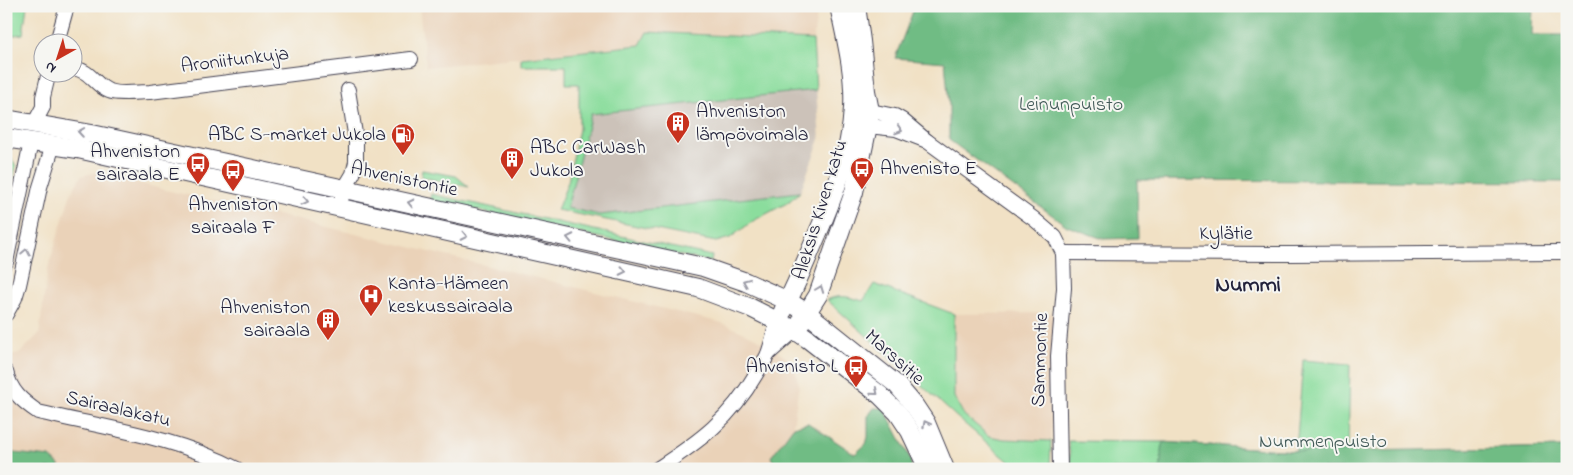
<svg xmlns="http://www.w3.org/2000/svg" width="1573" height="475" font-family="'Indie Flower',sans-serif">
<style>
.built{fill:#ead2b8}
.industrial{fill:#ccc2b9}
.green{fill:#8bdd9d;stroke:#56806c}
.forest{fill:#70bc84;stroke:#496f60}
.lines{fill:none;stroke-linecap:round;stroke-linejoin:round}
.minor-casing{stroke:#413f50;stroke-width:16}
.major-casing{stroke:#413f50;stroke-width:20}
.minor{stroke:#fff;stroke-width:14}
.major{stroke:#fff;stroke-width:18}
.oneway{stroke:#9c9ca7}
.labels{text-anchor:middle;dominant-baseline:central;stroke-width:4;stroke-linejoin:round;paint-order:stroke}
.street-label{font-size:20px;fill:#22223b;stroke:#f6f6f2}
.park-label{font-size:20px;fill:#425a58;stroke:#f6f6f2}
.poi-label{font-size:20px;fill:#22223b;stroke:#f6f6f2;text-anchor:start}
.quarter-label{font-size:22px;font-weight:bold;fill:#22223b;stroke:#f6f6f2}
</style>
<rect width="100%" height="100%" fill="#f6f6f2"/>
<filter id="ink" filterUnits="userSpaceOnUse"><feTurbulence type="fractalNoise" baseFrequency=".02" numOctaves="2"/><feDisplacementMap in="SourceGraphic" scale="10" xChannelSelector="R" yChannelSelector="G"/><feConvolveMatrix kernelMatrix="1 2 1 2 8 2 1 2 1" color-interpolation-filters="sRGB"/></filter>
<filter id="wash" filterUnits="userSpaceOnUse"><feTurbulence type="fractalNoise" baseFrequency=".0096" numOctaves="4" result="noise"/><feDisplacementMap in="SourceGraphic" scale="20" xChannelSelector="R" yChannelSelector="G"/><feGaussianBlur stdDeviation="1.12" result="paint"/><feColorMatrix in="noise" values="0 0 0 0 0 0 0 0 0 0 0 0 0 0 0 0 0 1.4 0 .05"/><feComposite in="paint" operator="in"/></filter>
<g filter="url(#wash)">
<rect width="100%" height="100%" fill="#f1e1c5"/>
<g class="built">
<path d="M419 6H817L818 7 813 40 647 32 640 45 426 67Z"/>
<path d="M97 172 169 191 249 208 722 323 758 339 793 362 799 385 793 427 771 457 777 469H6V357L21 352 39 334 48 268 70 196 81 176Z"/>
<path d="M1056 313 1051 441 1004 439 989 436 964 415 954 397V314Z"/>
</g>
<path class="industrial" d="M816 90 820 139 800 192 600 215 566 208 591 114Z"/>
<g class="green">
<path d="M6 6H27L23 34 6 36Z"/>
<path d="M647 32 813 40 816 90 591 114 567 208 600 215 800 192 787 203 753 221 730 238 716 242 557 210 568 182 579 129V84H566V66H521V58L640 45Z"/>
<path d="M6 151 16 166 6 209Z"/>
<path d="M422 170 456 176 469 187 421 177Z"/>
<path d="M431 194 712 256 711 262 430 200Z"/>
<path d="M874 284 954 314V397L964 415 989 436 1004 439 1051 441 1050 469H1018L960 420 827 300C839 294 850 297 863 301Z"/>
<path d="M1303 360 1350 364 1348 452 1567 447V469H1072L1068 441 1163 442 1296 451Z"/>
</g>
<g class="forest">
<path d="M915 6H1533L1532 35H1567V182L1137 180 1138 238 1103 239 1067 226 949 140V105L945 62 895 58Z"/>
<path d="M874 408H884L910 458 912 469H777L771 457 793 427 808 423 855 454 866 444 868 437V416Z"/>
<path d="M1163 442 1310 452 1567 447V469H1160Z"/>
<path d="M6 452 50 457 59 465V469H6Z"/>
</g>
</g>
<g filter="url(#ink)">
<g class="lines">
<g class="minor-casing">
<g id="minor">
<path d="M57 42 67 6"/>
<path d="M72 68C91 70 94 85 109 91 118 95 139 92 150 92L411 59"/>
<path d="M34 124 43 107V97L49 72"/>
<path d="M859 125 896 129 927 141 902 120 895 116 861 109"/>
<path d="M927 141 1034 219 1055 237 1063 253 1064 288 1058 356 1060 469"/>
<path d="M339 208 344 189 353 174 356 162V140L348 90"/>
<path d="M1063 253 1291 254 1567 252"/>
<path d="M6 262 31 142"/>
<path d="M6 314 15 298 19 285 40 187 53 145"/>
<path d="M768 354 795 330"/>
<path d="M6 372C11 392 22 401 38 412 105 428 176 437 237 469"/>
<path d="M657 469C700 441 730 419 756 374 760 367 765 361 768 354 772 343 774 331 778 321"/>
</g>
</g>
<g class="major-casing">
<g id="major">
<path d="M6 119 92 134 703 267 746 282 788 301 807 313 897 385 914 405 926 423 945 469"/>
<path d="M6 138 78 149 698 288 751 308 795 330 808 339 880 395 898 413 910 431 928 469"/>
<path d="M783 311C794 289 804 266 814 242 832 201 851 153 853 108 855 74 846 39 839 6"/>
<path d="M801 322 818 295 854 192 868 126 870 111 866 91 861 41 856 6"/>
</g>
</g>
<use href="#minor" class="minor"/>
<use href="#major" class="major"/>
</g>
<defs><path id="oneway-chevron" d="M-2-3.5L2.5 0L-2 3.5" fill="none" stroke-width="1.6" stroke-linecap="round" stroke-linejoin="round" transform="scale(1.25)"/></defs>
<g class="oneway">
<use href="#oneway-chevron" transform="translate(899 130) rotate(18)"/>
<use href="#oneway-chevron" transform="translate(81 132) rotate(-171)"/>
<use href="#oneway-chevron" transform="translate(305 201) rotate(13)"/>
<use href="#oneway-chevron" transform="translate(411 203) rotate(-168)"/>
<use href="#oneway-chevron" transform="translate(464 236) rotate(12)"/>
<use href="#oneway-chevron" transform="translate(570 238) rotate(-168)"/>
<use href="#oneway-chevron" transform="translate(26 252) rotate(-78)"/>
<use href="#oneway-chevron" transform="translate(623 271) rotate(12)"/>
<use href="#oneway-chevron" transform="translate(746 282) rotate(-158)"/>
<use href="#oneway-chevron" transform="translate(820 289) rotate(-69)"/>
<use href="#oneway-chevron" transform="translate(875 392) rotate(39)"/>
<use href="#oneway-chevron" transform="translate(926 424) rotate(-118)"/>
</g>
</g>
<defs>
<g id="building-pin" transform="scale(1.25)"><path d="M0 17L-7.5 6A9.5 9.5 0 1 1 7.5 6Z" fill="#c8321e" stroke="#f6f6f2"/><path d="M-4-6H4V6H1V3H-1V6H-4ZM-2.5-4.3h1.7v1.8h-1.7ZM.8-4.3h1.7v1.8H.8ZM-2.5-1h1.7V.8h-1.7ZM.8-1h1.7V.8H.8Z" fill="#fff"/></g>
<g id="fuel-pin" transform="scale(1.25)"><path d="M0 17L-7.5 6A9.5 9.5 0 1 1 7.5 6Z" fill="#c8321e" stroke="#f6f6f2"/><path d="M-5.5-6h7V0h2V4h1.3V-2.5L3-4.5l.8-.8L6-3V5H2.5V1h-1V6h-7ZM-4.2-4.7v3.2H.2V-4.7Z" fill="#fff"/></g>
<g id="bus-pin" transform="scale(1.25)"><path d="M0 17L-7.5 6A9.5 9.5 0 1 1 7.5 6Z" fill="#c8321e" stroke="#f6f6f2"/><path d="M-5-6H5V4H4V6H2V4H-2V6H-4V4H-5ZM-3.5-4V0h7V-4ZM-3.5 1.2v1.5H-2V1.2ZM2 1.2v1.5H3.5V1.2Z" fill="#fff"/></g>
<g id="hospital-pin" transform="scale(1.25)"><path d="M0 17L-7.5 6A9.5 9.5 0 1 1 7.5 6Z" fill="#c8321e" stroke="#f6f6f2"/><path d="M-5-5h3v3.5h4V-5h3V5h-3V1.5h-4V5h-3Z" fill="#fff"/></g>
</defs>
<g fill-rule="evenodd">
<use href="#building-pin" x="678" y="123"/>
<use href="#fuel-pin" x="403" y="135"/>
<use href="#building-pin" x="512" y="159"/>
<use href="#bus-pin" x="198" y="164"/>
<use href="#bus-pin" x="862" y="169"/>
<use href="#bus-pin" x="233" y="171"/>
<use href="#hospital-pin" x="371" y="296"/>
<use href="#building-pin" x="328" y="320"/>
<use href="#bus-pin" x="856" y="367"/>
</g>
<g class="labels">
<g class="street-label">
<text transform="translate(235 61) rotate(-7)">Aroniitunkuja</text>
<text transform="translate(404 180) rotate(12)">Ahvenistontie</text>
<text transform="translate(821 210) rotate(-73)">Aleksis Kiven katu</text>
<text x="1226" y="234">Kylätie</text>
<text transform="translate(894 358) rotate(42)">Marssitie</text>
<text transform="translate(1041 360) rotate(-88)">Sammontie</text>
<text transform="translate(118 410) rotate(13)">Sairaalakatu</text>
</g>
<g class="park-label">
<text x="1071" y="105">Leinunpuisto</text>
<text x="1323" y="442">Nummenpuisto</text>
</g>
<g class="poi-label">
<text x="696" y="112">Ahveniston<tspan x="696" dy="23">lämpövoimala</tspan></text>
<text x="386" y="135" text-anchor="end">ABC S-market Jukola</text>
<text x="530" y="148">ABC CarWash<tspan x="530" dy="23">Jukola</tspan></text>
<text x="180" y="152" text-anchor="end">Ahveniston<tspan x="180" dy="23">sairaala E</tspan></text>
<text x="880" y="169">Ahvenisto E</text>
<text x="233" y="205" text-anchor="middle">Ahveniston<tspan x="233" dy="23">sairaala F</tspan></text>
<text x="388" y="284">Kanta-Hämeen<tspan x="388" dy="23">keskussairaala</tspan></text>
<text x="310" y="308" text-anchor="end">Ahveniston<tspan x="310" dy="23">sairaala</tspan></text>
<text x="838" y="367" text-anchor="end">Ahvenisto L</text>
</g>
<g class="quarter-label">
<text x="1248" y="286">Nummi</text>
</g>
</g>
<rect width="1573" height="475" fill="none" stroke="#f6f6f2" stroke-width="25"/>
<g transform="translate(58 58) rotate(219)"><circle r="24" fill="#f6f6f2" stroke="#a1a1a9"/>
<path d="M0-4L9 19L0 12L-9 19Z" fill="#c8321e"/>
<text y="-8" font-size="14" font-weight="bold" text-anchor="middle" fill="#22223b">N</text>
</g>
</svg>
